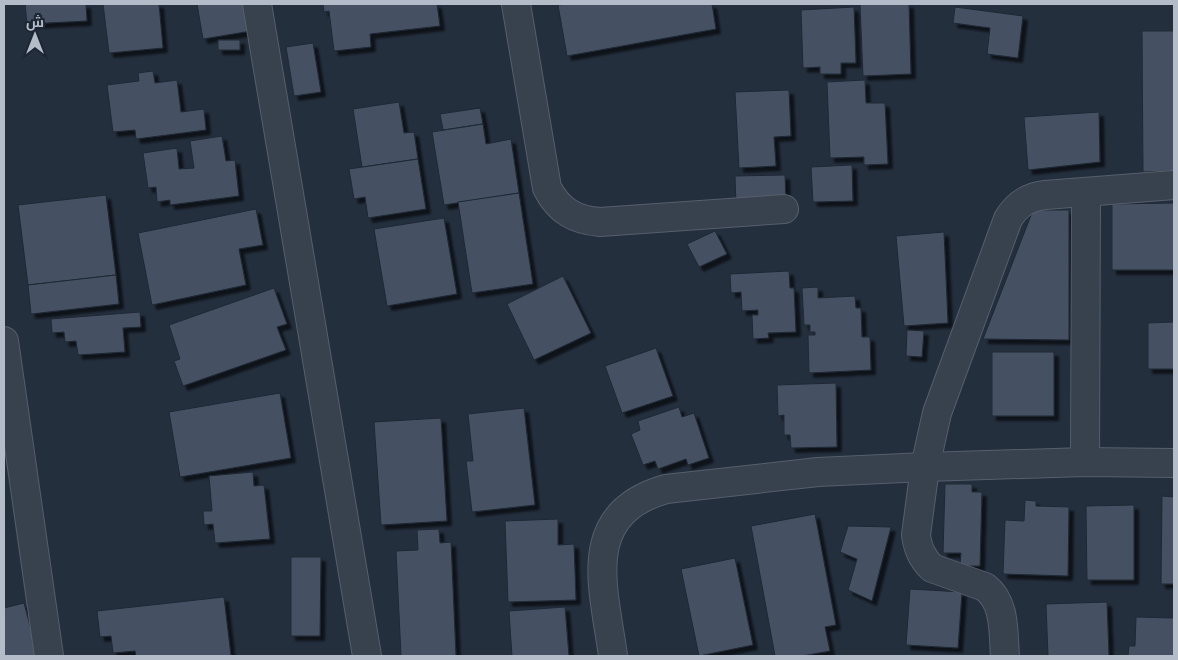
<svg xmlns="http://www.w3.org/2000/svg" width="1178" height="660" font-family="Barlow,Cairo,sans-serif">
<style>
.building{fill:#455162;stroke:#1f2835;filter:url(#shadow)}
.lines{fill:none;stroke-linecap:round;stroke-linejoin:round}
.minor-casing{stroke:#565f6c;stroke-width:30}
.minor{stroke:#38414e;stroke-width:28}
</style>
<defs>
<filter id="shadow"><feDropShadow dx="4.5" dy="4.5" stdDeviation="1" flood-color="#0009"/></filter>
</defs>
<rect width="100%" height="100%" fill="#242f3e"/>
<g class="building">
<path d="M25 4H86L87 21 27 24Z"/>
<path d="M103 4H159L163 48 109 53Z"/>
<path d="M197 4H253L257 30 203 39Z"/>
<path d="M323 4H437L440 26 370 34 371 47 334 51 329 11 324 12Z"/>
<path d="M567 4H712L716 29 567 56 558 5Z"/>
<path d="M860 4H909L911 74 863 76Z"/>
<path d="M854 7 856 63H841V74H820V67L803 68 801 10Z"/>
<path d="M955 7 1023 16 1018 58 987 54 990 28 953 23Z"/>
<path d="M1142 31H1174V171L1143 172Z"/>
<rect x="218" y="40" width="22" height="10"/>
<path d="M313 43 321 92 294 96 286 47Z"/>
<path d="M153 71 155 83 177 80 181 112 204 109 206 130 136 139 135 130 113 132 107 85 139 81 138 73Z"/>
<path d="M865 80 866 103H885L888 164 864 165V157L830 158 827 82Z"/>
<path d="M789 90 791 136 774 137 776 166 739 168 735 92Z"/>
<path d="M399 102 404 133 414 132 418 159 362 167 353 109Z"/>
<path d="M480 108 483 124 443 130 440 114Z"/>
<path d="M1099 112 1100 162 1028 170 1024 117Z"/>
<path d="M483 124 486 144 511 139 519 193 444 205 432 132Z"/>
<path d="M222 136 226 161 235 160 239 196 170 205V200L157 202 156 187 148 188 143 153 177 148 179 169 194 168 190 141Z"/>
<path d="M418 159 426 209 368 218 365 197 354 199 349 169Z"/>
<path d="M852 165 853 201 813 202 811 167Z"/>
<path d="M785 175 786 204 736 205 735 176Z"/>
<path d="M519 193 533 284 472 293 458 202Z"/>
<path d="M106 195 116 275 28 285 18 205Z"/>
<path d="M1174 203V270H1112V204Z"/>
<path d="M256 209 263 245 239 249 246 285 152 305 138 233Z"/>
<path d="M1033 210H1069V340L983 339Z"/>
<path d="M444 218 457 294 387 306 374 229Z"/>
<path d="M715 231 727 254 699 267 687 244Z"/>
<path d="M944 232 948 323 904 326 896 236Z"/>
<path d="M789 271 790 288H794L796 332 768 333 769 338 753 339 752 315H758V310L742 311 741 292 731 293 730 274Z"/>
<path d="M116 275 119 304 31 314 28 285Z"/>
<path d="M563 276 591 333 534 360 507 304Z"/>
<path d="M818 287V298L855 296 856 308H861L862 337H870L871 370 809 373 808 335H815V332H810V325H804L802 288Z"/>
<path d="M274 288 287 324 277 327 286 350 183 386 174 361 180 359 169 325Z"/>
<path d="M140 312 141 327 123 328 125 352 78 355 76 341 65 342 64 332 52 333 51 319Z"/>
<path d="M1174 322V369H1148V323Z"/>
<path d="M907 330 924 331 922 357 906 356Z"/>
<path d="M656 348 673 396 622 413 605 366Z"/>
<rect x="992" y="352" width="62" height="64"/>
<path d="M836 383 837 447 791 448 790 435H784V415L778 416 777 385Z"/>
<path d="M280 393 291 458 180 477 169 412Z"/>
<path d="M679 407 682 417 694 413 709 458 688 465 686 459 658 469 655 461 643 465 631 434 640 430 638 421Z"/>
<path d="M524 408 535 505 472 512 466 461H473L468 414Z"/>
<path d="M441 418 447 521 381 525 374 422Z"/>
<path d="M253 472 254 486 264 485 270 539 215 543 213 524 204 525 203 511H212L209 476Z"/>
<path d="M945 484H972V492H982L980 566H960L961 553H943Z"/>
<path d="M1162 496 1174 497V584H1161Z"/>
<path d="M1025 500 1036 501V506L1069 507 1068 576 1003 574 1005 520 1024 521Z"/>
<path d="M1134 505V580H1087L1086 506Z"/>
<path d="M815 514 836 625 825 627 830 651 802 656H775L751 526Z"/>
<path d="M558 519V545L574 544 576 600 508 602 505 521Z"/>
<path d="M848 526 891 527 872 601 848 590 857 559 840 552Z"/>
<path d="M439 529 440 543 451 542 456 656H401L396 551 418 550 417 530Z"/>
<path d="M291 557H321L320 636H291Z"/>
<path d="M735 558 753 645 699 656 681 569Z"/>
<path d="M910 589 962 592 958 648 906 645Z"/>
<path d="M224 597 231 656H136L135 651 113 653 111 636 100 637 97 611Z"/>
<path d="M1107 602 1109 656H1048L1046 604Z"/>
<path d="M24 603 38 656H4V608Z"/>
<path d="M565 607 569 656H512L509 611Z"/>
<path d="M1136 617 1174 618V656H1128L1129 646H1135Z"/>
</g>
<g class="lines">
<g class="minor-casing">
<g id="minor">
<path d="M257 4 367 656"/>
<path d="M516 4 547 188C559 211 575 220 600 222L784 209"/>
<path d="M4 341 49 656"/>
<path d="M1085 462 1086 192"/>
<path d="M613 656C604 588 578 514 666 489L818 472 925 467 1085 462 1174 463"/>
<path d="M1005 656C1003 632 1006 603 985 587L932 568C922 558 918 549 916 535L925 467 937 413 1008 219C1017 204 1028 197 1045 195L1174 185"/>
</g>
</g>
<use href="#minor" class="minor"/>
</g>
<rect width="1178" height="660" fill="none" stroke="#b4bcc9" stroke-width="10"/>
<g transform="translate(35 35)" stroke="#1d2633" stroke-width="4" paint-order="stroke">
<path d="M0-4L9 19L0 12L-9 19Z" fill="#b4bcc9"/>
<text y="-8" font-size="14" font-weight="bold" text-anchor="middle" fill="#b4bcc9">ش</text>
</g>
</svg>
